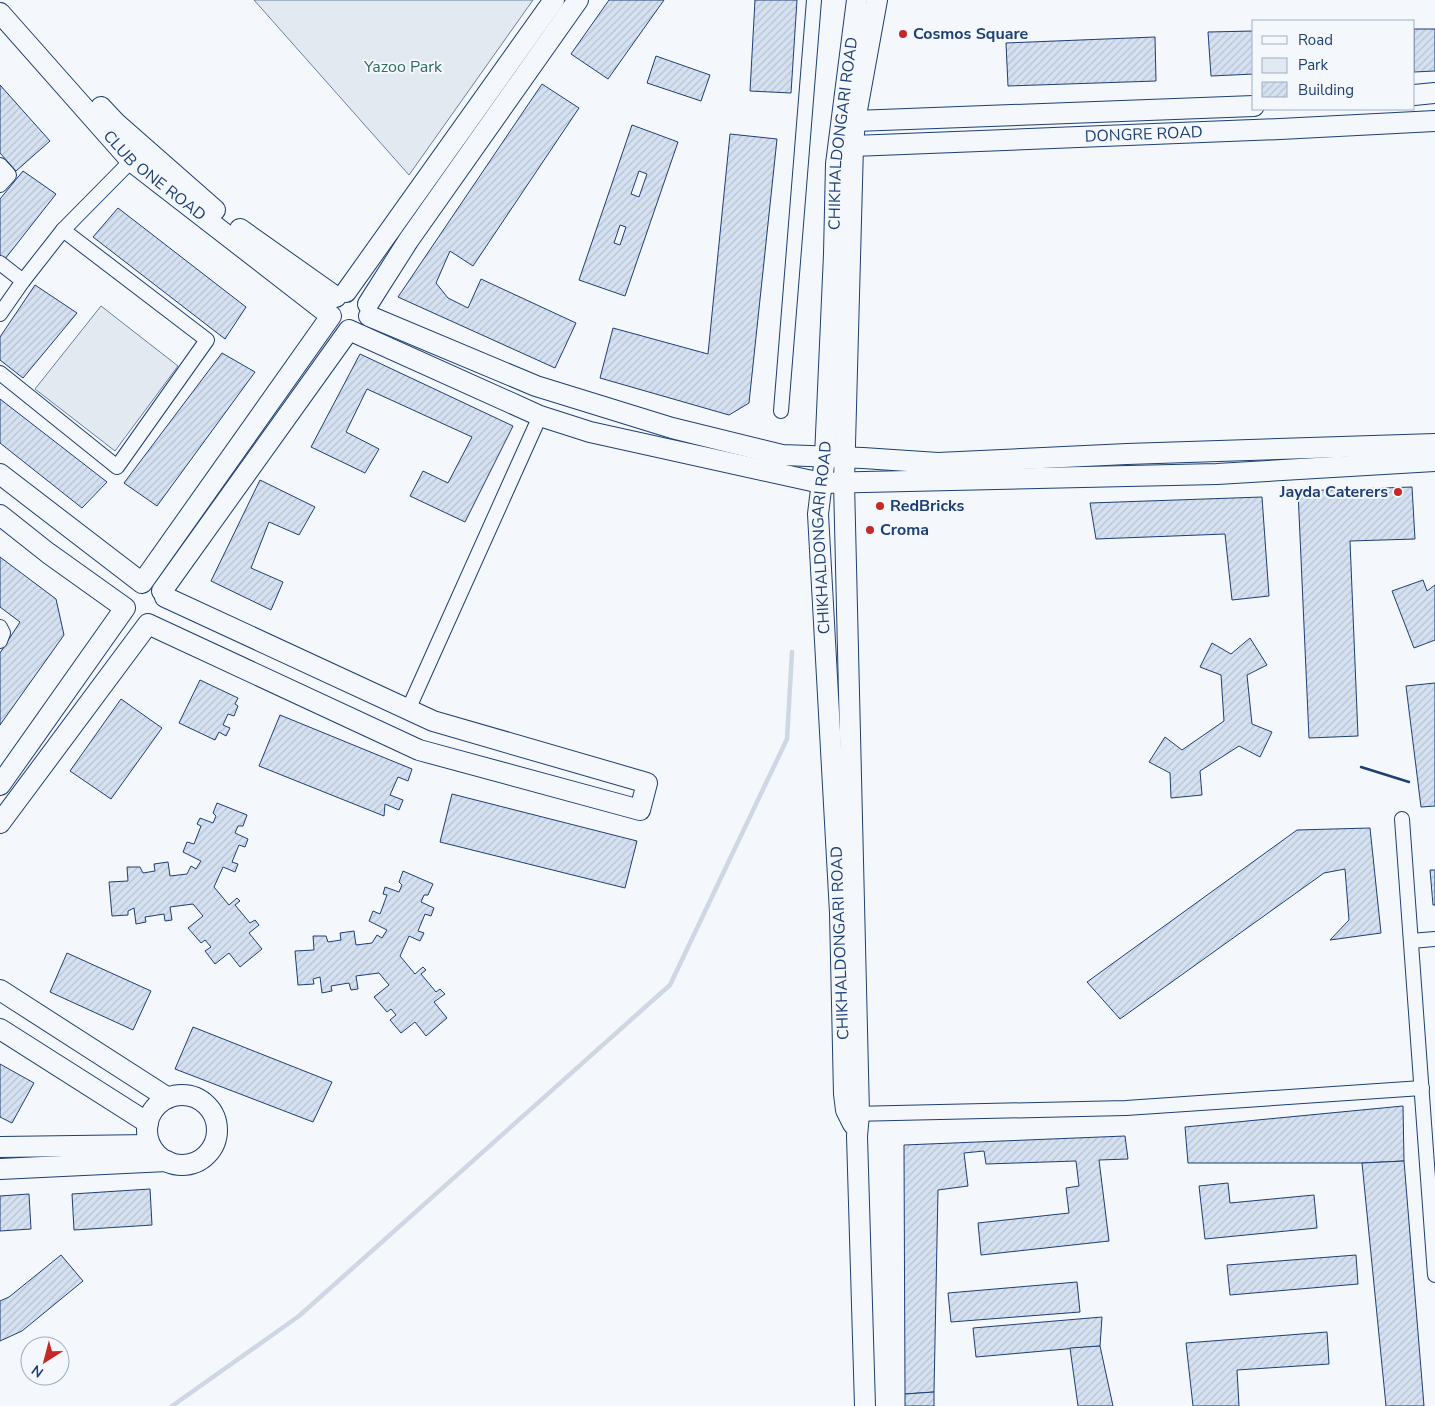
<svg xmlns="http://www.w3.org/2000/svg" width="1435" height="1406" font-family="'Nunito Sans',sans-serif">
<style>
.green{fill:#e3e9f0;stroke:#687fa3}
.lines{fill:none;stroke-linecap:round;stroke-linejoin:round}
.stream{stroke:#cfd7e4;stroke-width:4.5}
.building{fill:url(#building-hatch);stroke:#1d3f73;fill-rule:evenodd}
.street-casing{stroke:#1d3f73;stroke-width:16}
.secondary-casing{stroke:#1d3f73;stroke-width:22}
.street{stroke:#f4f7fb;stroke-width:14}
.secondary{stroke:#f4f7fb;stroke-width:20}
.wall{stroke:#1d3f73;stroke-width:2.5}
.poi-dot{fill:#c62828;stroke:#f4f7fb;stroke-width:2}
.labels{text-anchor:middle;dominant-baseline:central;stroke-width:4;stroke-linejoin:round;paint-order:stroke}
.poi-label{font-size:16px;font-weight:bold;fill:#1d3f73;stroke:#f4f7fb;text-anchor:start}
.park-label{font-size:16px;fill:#2c6c60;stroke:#f4f7fb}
.street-label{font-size:16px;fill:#1d3f73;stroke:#f4f7fb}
</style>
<defs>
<pattern id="building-hatch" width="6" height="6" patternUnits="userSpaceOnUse" patternTransform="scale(1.25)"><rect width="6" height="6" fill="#d5e0f0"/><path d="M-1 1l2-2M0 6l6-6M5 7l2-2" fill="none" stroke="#b6c1d1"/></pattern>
</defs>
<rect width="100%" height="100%" fill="#f4f7fb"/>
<g class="green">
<path d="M254 0H533L409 175Z"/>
<path d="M101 306 178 366 115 451 35 389Z"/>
</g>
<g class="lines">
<path class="stream" d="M172 1406 299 1316 670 985 787 739 792 652"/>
</g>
<g class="building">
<path d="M609 0H664L608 79 571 54Z"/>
<path d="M755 0H797L791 93 750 91Z"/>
<path d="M1414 29H1435V71L1414 72Z"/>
<path d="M1254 31V74L1211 76 1208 32Z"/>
<path d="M1155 37 1156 81 1008 86 1006 43Z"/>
<path d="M656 56 710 75 701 101 647 83Z"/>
<path d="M542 84 579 108 473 266 450 251 436 283 448 298 468 308 481 279 576 323 555 368 398 297Z"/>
<path d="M0 85 50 141 16 171 0 153Z"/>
<path d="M632 125 678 142 625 296 579 280ZM639 171 647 174 639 197 631 194ZM620 225 626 227 620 245 614 243Z"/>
<path d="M730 134 777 139 749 403 729 415 600 378 613 328 708 354Z"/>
<path d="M23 171 56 194 5 259 0 256V199Z"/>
<path d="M118 208 246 307 225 339 93 237Z"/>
<path d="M35 285 77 313 23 378 0 360V337Z"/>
<path d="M222 353 255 372 157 506 124 483Z"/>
<path d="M360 354 513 426 465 522 410 496 423 471 448 483 472 437 367 389 346 432 379 449 365 473 311 447Z"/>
<path d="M0 399 107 482 82 508 0 443Z"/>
<path d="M260 480 315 507 299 535 269 522 251 568 283 582 271 610 211 581Z"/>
<path d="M1412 487 1415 539 1350 541 1358 736 1309 738 1298 491Z"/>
<path d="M1262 497 1269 596 1232 600 1225 534 1096 539 1090 503Z"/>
<path d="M0 557 56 599 64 635 0 725V653L20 622 0 607Z"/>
<path d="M1423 580 1427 591 1435 585V640L1414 648 1392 591Z"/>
<path d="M1250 638 1267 665 1247 675 1252 724 1272 732 1260 757 1239 746 1200 771 1202 795 1171 798 1170 773 1149 762 1165 737 1182 750 1224 721 1221 675 1200 667 1212 643 1231 654Z"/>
<path d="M200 680 238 698 235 704 238 706 234 716 228 714 223 725 230 728 226 736 219 732 215 740 179 723Z"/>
<path d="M1435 683V806L1421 807 1406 686Z"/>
<path d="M121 699 162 728 111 799 70 771Z"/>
<path d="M280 715 412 769 408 781 398 777 390 795 403 800 399 810 385 804 384 816 259 766Z"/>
<path d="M452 794 637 841 625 888 440 842Z"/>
<path d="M217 803 247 815 243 826H238L235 833 248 839 245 847 239 845 232 862 238 864 235 872 223 867 214 887 229 905 237 898 240 901 235 905 250 923 255 920 259 925 249 933 262 949 240 967 229 953 215 964 205 951 211 947 205 940 201 943 188 928 203 916 193 904 170 907 172 920 165 921 164 914 145 917 146 922 136 924 134 908 128 911V915L112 916 109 882 128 881 127 867H140L143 873 155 871 154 864 168 862 170 876 187 874 191 866 196 869 201 861 183 852 187 842 194 844 201 826 197 824 200 818 213 823 216 816 213 813Z"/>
<path d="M1370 828 1381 933 1330 940 1349 920 1345 869 1324 873 1120 1019 1087 982 1297 830Z"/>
<path d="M1430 870H1435V905H1433Z"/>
<path d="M403 871 433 884 428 895H424L421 902 434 908 431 916 425 914 418 931 424 933 420 941 409 936 400 956 415 974 423 967 426 970 421 974 436 992 440 989 445 994 434 1002 447 1018 426 1036 415 1022 401 1033 390 1020 396 1015 391 1009 387 1012 374 997 389 985 379 973 356 976 358 989 351 990 349 983 331 986 332 991 322 993 320 977 313 979 314 984 298 985 295 951 314 950 313 936H326L328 942 341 940 340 933 354 931 356 945 372 943 377 935 382 938 387 930 369 921 373 911 380 914 387 895 383 894 385 887 399 892 402 885 399 882Z"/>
<path d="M67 953 151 991 133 1030 50 992Z"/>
<path d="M193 1027 332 1082 313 1122 175 1069Z"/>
<path d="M0 1064 34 1083 12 1123 0 1117Z"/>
<path d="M1403 1106 1404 1161 1362 1163H1188L1185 1127Z"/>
<path d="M1125 1136 1128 1159 1099 1160 1109 1241 981 1255 978 1223 1069 1213 1066 1188 1079 1186 1076 1161 986 1164 984 1151 964 1153 968 1186 938 1190 934 1392 905 1394 904 1145Z"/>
<path d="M1404 1161 1424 1406H1386L1362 1163Z"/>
<path d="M1228 1183 1230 1203 1314 1195 1317 1228 1205 1239 1199 1186Z"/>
<path d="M150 1189 152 1225 74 1230 72 1194Z"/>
<path d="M29 1194 31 1229 0 1231V1196Z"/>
<path d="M61 1255 83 1281 22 1331 0 1341V1301L9 1297Z"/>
<path d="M1356 1255 1358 1284 1230 1295 1227 1265Z"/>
<path d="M1077 1282 1080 1312 951 1322 948 1293Z"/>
<path d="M1102 1317 1100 1346 976 1357 973 1328Z"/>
<path d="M1327 1332 1329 1364 1237 1370 1239 1406H1193L1186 1343Z"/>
<path d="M1100 1346 1113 1406H1078L1070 1348Z"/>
<path d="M934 1392V1406H905V1394Z"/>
</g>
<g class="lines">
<g class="street-casing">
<g id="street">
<path d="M0 165 9 175 0 185"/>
<path d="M0 263 23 281"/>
<path d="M0 314 23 281 63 230 131 161"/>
<path d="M0 373 117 467 207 340 63 230"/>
<path d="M781 411 814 0"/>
<path d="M0 627 3 633 0 641"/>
<path d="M408 710 540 416"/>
<path d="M1402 819 1435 1275"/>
<path d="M1411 941 1435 939"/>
<path d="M851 1114 1126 1108 1422 1088"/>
</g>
</g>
<g class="secondary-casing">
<g id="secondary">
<path id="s1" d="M0 13 131 161 331 316 142 583 0 474"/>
<path d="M1414 95 1435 93"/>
<path d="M101 107 116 123 215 210"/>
<path d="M855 121 1254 106"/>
<path id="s2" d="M853 146 1280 129 1435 121"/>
<path d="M240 229 336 297"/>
<path d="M346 292 554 0"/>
<path d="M368 304 408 241 578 0"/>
<path d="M369 316 536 386 672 428 782 455 863 458 938 463 1127 454 1435 444"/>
<path d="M0 515 48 553 125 608 0 785"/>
<path d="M162 591 349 330 540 416 590 432 821 483 1217 474 1435 461"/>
<path d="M0 823 148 624 419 750 640 810 647 783 433 721 165 597"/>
<path d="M0 990 168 1098"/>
<path d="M0 1029 148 1123"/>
<circle cx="182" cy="1130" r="35"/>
<path id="s3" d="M853 1124 846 1110 844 1094 840 913 818 514 825 457 834 254 836 164 857 0"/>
<path d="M0 1147 150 1145"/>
<path d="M0 1169 167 1161"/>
<path d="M865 1406 857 1136 859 1114 844 482 853 146 855 121 877 0"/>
</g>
</g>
<use href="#street" class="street"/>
<use href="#secondary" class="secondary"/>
<path class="wall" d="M1361 767 1409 782"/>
</g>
<g class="poi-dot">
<circle cx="903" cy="34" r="5"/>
<circle cx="1398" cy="492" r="5"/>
<circle cx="880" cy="506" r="5"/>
<circle cx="870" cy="530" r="5"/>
</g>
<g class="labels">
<g class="poi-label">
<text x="913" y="34">Cosmos Square</text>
<text x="1388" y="492" text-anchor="end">Jayda Caterers</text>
<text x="890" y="506">RedBricks</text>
<text x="880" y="530">Croma</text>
</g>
<g class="park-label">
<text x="403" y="67">Yazoo Park</text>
</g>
<g class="street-label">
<text stroke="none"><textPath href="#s3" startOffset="994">CHIKHALDONGARI ROAD</textPath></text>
<text stroke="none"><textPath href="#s2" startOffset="291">DONGRE ROAD</textPath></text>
<text stroke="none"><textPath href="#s1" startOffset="225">CLUB ONE ROAD</textPath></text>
<text stroke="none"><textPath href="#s3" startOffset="589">CHIKHALDONGARI ROAD</textPath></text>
<text transform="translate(840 943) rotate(-92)">CHIKHALDONGARI ROAD</text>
</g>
</g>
<rect x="1252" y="20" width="162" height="90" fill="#f4f7fb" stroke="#9eadc5"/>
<rect x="1262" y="36" width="25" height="8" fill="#f4f7fb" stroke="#9eadc5"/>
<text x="1298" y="45" font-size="15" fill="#1d3f73">Road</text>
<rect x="1262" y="58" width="25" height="15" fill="#e3e9f0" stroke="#9eadc5"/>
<text x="1298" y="70" font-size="15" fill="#1d3f73">Park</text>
<rect x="1262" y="82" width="25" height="15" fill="url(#building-hatch)" stroke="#9eadc5"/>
<text x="1298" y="95" font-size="15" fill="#1d3f73">Building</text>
<g transform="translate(45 1361) rotate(216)"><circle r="24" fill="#f4f7fb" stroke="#9eadc5"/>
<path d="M0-4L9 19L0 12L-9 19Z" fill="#c62828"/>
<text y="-8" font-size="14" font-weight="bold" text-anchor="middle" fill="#1d3f73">N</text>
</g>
</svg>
